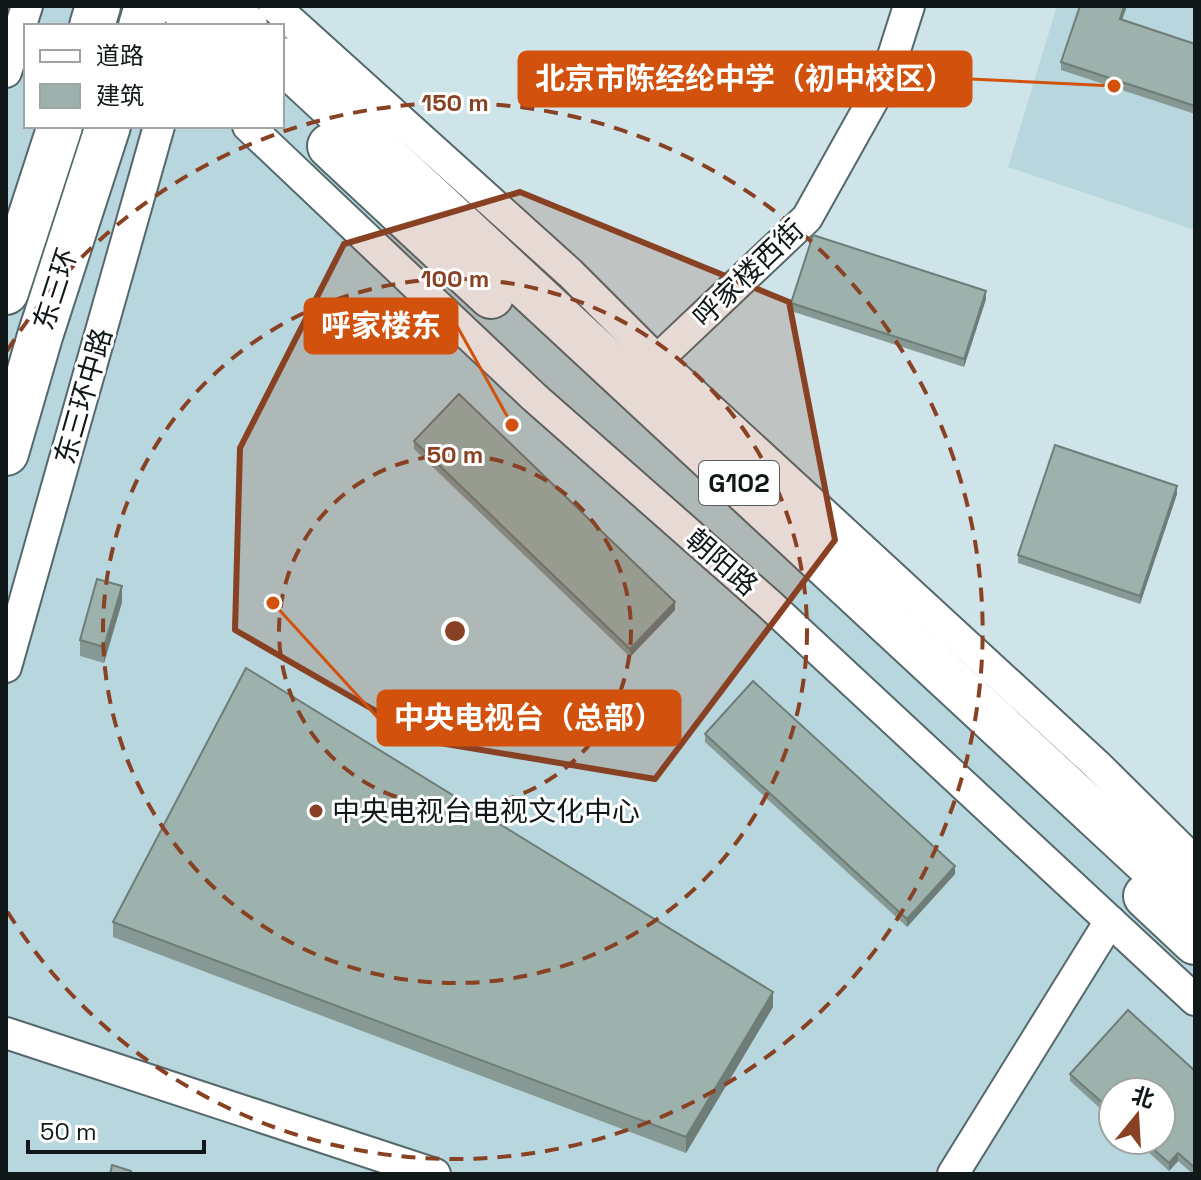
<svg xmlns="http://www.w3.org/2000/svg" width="1201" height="1180" font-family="'Space Grotesk','Noto Sans SC',sans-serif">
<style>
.built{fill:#b8d6dd;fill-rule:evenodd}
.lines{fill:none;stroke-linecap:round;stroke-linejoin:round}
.minor-casing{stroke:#55696d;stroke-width:34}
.highway-casing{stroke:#55696d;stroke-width:48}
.minor{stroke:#fff;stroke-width:30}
.highway{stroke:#fff;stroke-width:44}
.wall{fill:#879994}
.shaded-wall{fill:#6e7d78}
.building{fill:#9db2ac;stroke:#6e7d78;stroke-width:2}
.marked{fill:#894123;fill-opacity:0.2;stroke:#894123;stroke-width:6;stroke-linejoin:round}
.ring{fill:none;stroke:#894123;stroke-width:4;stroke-dasharray:14 10}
.poi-dot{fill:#894123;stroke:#fff;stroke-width:3}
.labels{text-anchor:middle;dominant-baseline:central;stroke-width:6;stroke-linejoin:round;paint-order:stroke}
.shield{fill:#fff;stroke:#585d5f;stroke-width:2}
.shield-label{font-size:26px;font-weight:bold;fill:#10181a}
.street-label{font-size:28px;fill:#10181a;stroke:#fff}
.poi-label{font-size:28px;fill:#10181a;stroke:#fff;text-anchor:start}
.centre{fill:#894123;stroke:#fff;stroke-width:4}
.ring-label{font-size:24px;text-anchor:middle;font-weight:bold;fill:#894123;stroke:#fff;stroke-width:6;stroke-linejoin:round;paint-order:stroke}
.leader{fill:none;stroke:#d2520d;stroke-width:3}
.callout-dot{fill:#d2520d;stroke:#fff;stroke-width:3}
.callout{fill:#d2520d;stroke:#d2520d;stroke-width:3}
.callout-label{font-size:30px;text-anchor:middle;font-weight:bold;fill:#fff}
</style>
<rect width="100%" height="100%" fill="#cee4e9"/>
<g class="built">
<path d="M6 6H202L225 26H26V126H282V77L1195 881V1174H6ZM1113 1092H1161V1140H1113Z"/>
<path d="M1057 6H1195V230L1008 167Z"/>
</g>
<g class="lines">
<g class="minor-casing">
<g id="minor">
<path d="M274 6 570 273 657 360 1097 765 1195 862"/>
<path d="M6 72 27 6"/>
<path d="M248 126 534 397 769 604 1195 1000"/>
<path d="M657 360 807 218 887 75 909 6"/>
<path d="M6 667 159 126"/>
<path d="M6 1033 435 1174"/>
<path d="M953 1174 1110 921"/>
</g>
</g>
<g class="highway-casing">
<g id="highway">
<path d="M181 6 203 26"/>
<path d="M223 6 245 26"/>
<path d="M92 26 98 6"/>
<path d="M141 26 147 6"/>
<path d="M282 60 1195 907"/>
<path d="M330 146 491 296"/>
<path d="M6 292 60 126"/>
<path d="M6 453 40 336 108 126"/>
<path d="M1146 896 1195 942"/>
</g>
</g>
<use href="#minor" class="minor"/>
<use href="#highway" class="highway"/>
</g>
<g class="wall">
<path d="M1122 19 1195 44V114L1061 70V62Z"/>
<path d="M986 299 964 367 791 311V303Z"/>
<path d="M414 441 675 610 630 657 414 449Z"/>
<path d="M1177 494 1140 604 1018 563V555Z"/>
<path d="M122 602 104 663 80 656V640Z"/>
<path d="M705 734 955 874 907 927 705 742Z"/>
<path d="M113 922 773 1007 686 1153 113 937Z"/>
<path d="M1195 1071V1174H1193L1178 1161 1169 1171 1135 1140H1161L1113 1092V1120L1070 1081V1074Z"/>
</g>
<g class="shaded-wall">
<path d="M1124 6H1127L1120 26V19Z"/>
<path d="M986 291V299L964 367V359Z"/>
<path d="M1177 486V494L1140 604V596Z"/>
<path d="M122 586V602L104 663V647Z"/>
<path d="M675 602V610L630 657V649Z"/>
<path d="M955 866V874L907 927V919Z"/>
<path d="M773 992V1007L686 1153V1137Z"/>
<path d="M1178 1153V1161L1169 1171V1163Z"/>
</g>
<g class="building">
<path d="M1080 6H1124L1120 19 1195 44V106L1061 62Z"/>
<path d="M813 235 986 291 964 359 791 303Z"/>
<path d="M459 394 675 602 630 649 414 441Z"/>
<path d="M1055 445 1177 486 1140 596 1018 555Z"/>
<path d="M97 579 122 586 104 647 80 640Z"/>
<path d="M246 668 773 992 686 1137 113 922Z"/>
<path d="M753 681 955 866 907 919 705 734Z"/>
<path d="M1128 1010 1195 1071V1168L1178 1153 1169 1163 1143 1140H1161V1092H1113V1112L1070 1074Z"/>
<path d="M112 1165 131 1171V1174H110Z"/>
</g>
<path class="marked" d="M520 192 789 302 835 540 655 779 428 741 235 630 240 448 344 244Z"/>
<g class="ring">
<circle cx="455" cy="631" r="176"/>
<circle cx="455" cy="631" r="352"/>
<path d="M7 351A528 528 0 1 1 7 911"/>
</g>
<circle class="poi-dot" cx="316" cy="811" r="8"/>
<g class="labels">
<rect class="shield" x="699" y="461" width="80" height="44" rx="6"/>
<g class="shield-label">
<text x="739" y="483">G102</text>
</g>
<g class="street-label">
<text transform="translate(748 273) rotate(-44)">呼家楼西街</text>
<text transform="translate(55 289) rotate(-72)">东三环</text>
<text transform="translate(83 396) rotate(-74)">东三环中路</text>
<text transform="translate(722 562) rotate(41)">朝阳路</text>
</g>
<g class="poi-label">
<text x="332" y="811">中央电视台电视文化中心</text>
</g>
</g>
<circle cx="455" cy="631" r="12" class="centre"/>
<g class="ring-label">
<text x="455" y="111">150 m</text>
<text x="455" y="287">100 m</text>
<text x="455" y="463">50 m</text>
</g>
<path class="leader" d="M1114 86L971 79M512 425L457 326M273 603L378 718"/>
<g class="callout-dot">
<circle cx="1114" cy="86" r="8"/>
<circle cx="512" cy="425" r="8"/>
<circle cx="273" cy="603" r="8"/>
</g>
<g class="callout">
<rect x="519" y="52" width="452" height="54" rx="8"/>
<rect x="305" y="299" width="152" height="54" rx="8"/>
<rect x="378" y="691" width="302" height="54" rx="8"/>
</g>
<g class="callout-label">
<text x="745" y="89">北京市陈经纶中学（初中校区）</text>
<text x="381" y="336">呼家楼东</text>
<text x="529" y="728">中央电视台（总部）</text>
</g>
<rect width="1201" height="1180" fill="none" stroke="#10181a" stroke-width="16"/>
<rect x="24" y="24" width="260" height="104" fill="#ffffff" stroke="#9fa3a3" stroke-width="2"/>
<rect x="40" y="50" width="40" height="12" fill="#ffffff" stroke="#9fa3a3" stroke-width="2"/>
<text x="96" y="64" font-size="24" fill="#10181a">道路</text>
<rect x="40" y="84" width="40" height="24" fill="#9db2ac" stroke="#9fa3a3" stroke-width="2"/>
<text x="96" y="104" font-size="24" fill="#10181a">建筑</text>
<g transform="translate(1137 1116) rotate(18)"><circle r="38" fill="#ffffff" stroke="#9fa3a3" stroke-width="2"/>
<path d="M0-6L14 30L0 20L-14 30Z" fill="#894123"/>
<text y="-12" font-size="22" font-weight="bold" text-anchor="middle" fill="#10181a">北</text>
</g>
<path d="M28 1140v12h176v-12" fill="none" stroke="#10181a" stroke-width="4"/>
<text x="40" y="1140" font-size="24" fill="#10181a" stroke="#ffffff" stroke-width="6" paint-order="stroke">50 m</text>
</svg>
